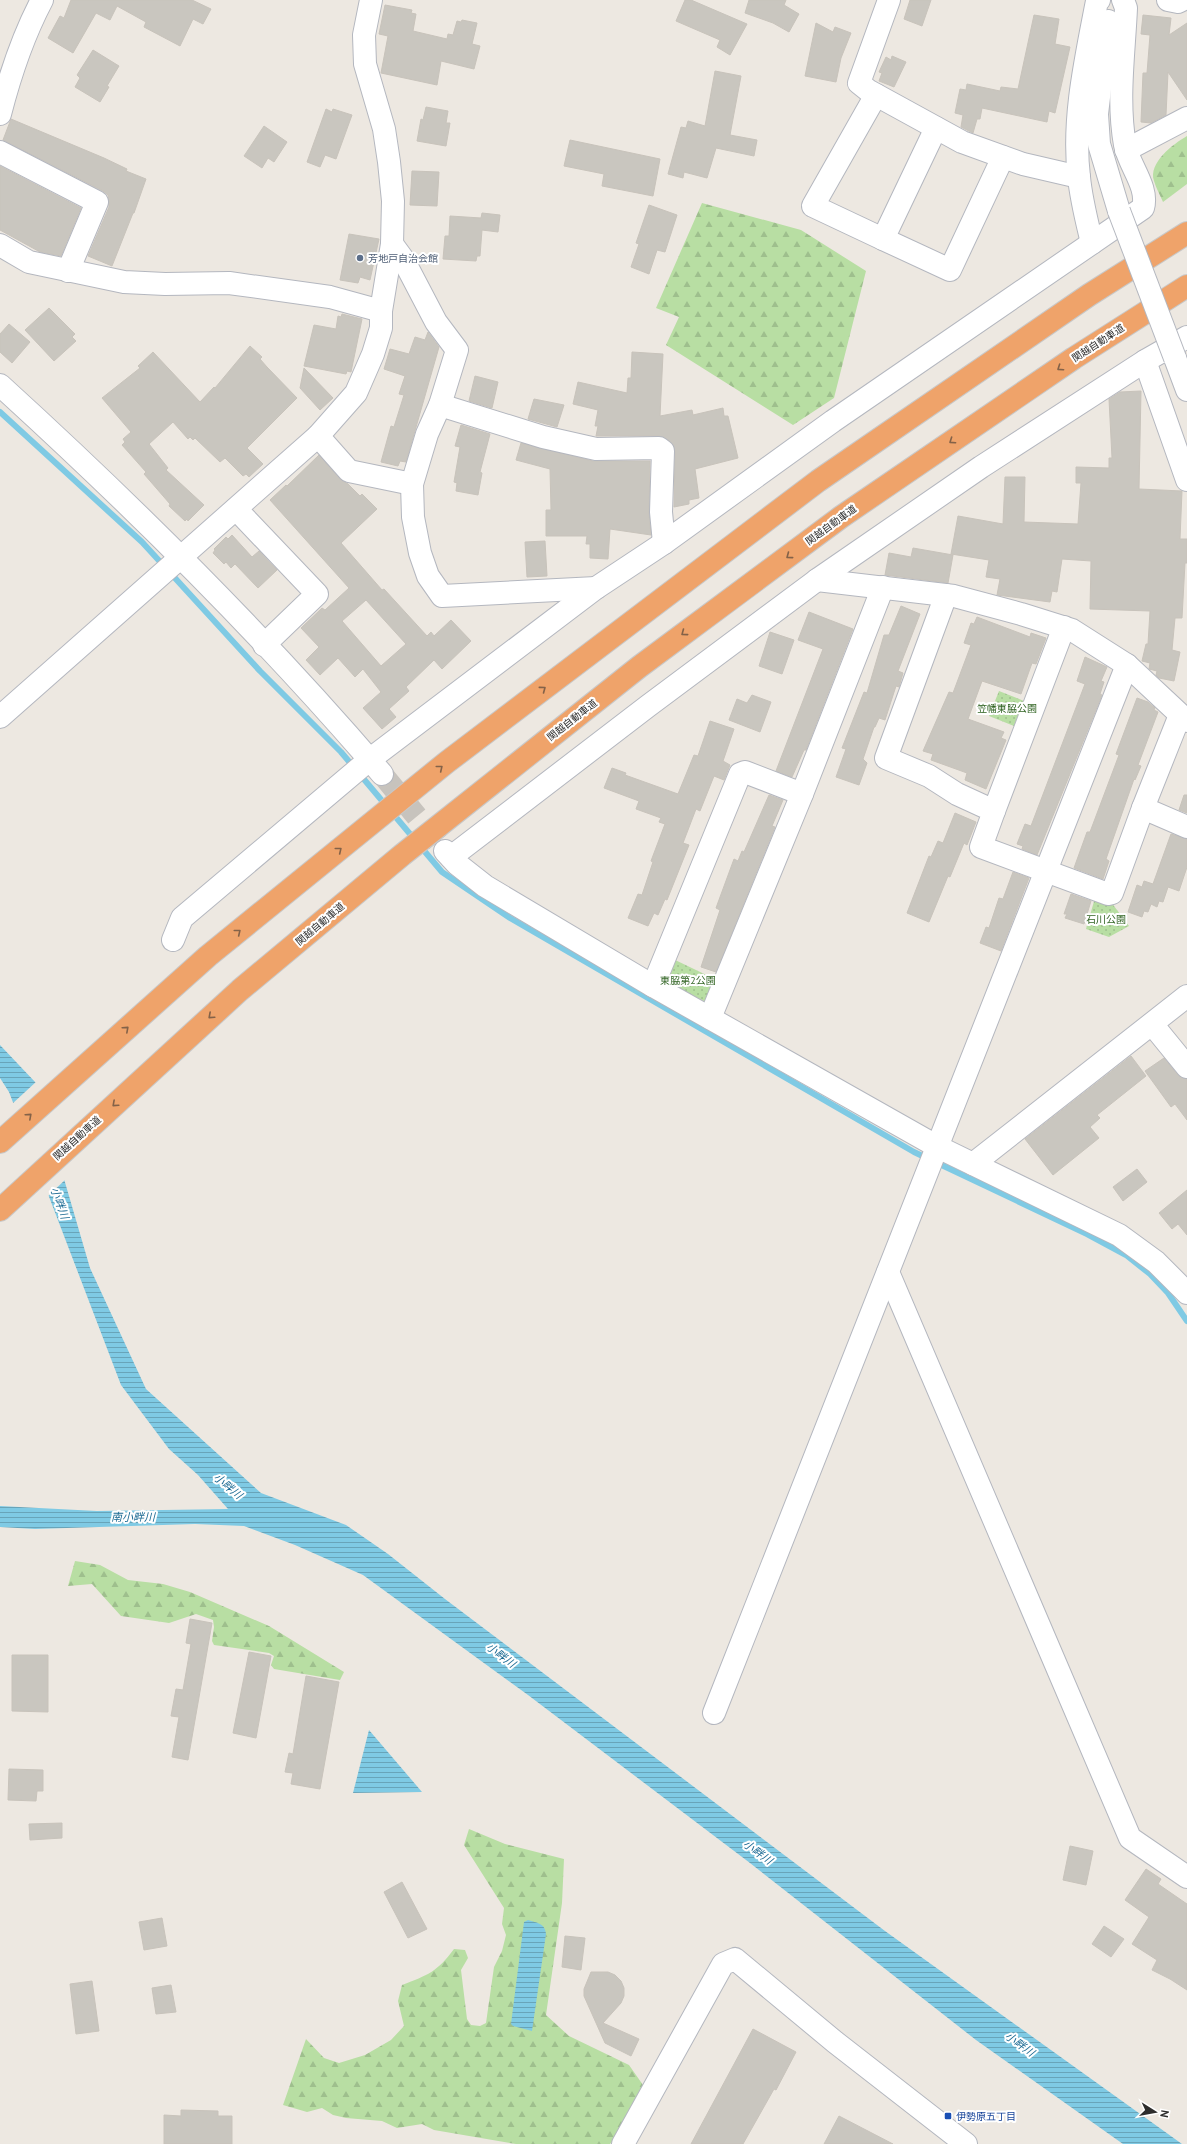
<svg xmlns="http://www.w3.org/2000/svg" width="1187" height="2144" font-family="'PT Sans','Noto Sans JP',sans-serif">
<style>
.grass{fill:url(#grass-dots)}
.forest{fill:url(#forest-firs)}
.water{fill:url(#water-rules)}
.pier{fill:#ede8e1}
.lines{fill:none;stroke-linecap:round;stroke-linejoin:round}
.stream{stroke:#7fcae4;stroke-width:6}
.building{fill:#c9c6bf;stroke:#c8c3bb;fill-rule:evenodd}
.minor-tunnel{stroke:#c7c3bd;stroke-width:22;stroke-dasharray:22 11;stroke-linecap:butt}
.minor-casing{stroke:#b4b7bf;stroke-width:24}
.highway-casing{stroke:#c8c8c8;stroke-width:24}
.minor{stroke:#fff;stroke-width:22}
.highway{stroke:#efa36a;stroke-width:22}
.minor-bridge-casing{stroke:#b4b7bf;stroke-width:24;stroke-linecap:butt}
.minor-bridge{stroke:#fff;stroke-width:22}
.oneway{stroke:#846248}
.service-dot{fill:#5c6f8a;stroke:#fff;stroke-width:1.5}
.transit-dot{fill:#1a4fb4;stroke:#fff;stroke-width:1.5}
.labels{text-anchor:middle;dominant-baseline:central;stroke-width:4;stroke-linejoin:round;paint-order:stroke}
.service-label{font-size:10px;fill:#4e5e75;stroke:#fff;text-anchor:start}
.street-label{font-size:10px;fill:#2d2d2d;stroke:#fff}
.park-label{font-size:10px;fill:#316423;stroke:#fff}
.transit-label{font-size:10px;fill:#164399;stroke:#fff;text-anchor:start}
.water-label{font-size:11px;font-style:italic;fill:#1b6a93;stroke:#fff}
</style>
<defs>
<pattern id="grass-dots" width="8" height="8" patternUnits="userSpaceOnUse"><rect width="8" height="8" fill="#b8dea3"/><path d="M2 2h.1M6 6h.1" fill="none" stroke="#9ebf8d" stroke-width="1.8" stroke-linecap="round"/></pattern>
<pattern id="forest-firs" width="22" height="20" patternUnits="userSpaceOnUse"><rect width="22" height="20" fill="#b8dea3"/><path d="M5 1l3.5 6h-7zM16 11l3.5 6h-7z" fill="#9ebf8d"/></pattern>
<pattern id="water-rules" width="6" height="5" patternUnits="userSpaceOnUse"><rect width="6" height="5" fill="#7fcae4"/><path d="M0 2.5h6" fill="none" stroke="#68a4b9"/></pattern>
</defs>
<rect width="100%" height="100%" fill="#ede8e1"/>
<g class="grass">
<path d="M999 691 1029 703 1019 713 1014 726 989 716Z"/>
<path d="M1095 898 1111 902 1129 926 1109 937 1086 929Z"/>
<path d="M671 958 721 982 706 1002 672 986 674 982 662 977Z"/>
</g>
<g class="forest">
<path d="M1187 136V184L1163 202C1160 195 1156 188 1154 181 1148 163 1173 144 1187 136Z"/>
<path d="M702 203 801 230 866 271 834 398 793 425 666 345 679 317 656 308Z"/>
<path d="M75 1561 100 1565 128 1580 163 1584 190 1592 269 1626 344 1672 340 1680 274 1669 271 1665 274 1656 269 1653 214 1645 212 1641 214 1627 213 1620 196 1614 169 1623 121 1616 92 1584 68 1586Z"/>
<path d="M469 1829 505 1844 564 1859 562 1903 546 2015 569 2036 629 2065 643 2085 626 2124 610 2144H516L434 2130 422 2124 397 2128 382 2121 346 2118 333 2115 322 2108 307 2112 283 2105 306 2039 324 2058 339 2063 365 2055 391 2040 404 2026 398 2001 402 1985C428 1975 437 1972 454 1949L465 1950 468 1958 461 1970 467 2019 471 2025 480 2026 486 2023 494 1967 502 1951 506 1935 502 1924 504 1908 464 1845Z"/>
</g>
<g class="water">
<path d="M0 1045 36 1083 90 1268 146 1389 261 1493 346 1525 388 1554 445 1599 885 1931 1182 2144H1123L976 2040 750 1863 528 1695 363 1575 295 1545 244 1526 195 1524 35 1529 0 1527V1506L97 1511 228 1509 198 1475 169 1449 121 1385 9 1092 0 1078Z"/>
<path d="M369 1730 422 1792 353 1793Z"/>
<path d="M528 1920C537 1923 545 1923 546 1934L532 2031 513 2026 511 2024 524 1922Z"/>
</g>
<path class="pier" d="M37 1081 66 1179 47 1197 12 1104Z"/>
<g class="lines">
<path class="stream" d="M0 412 142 542 260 671 341 752 442 872 510 918 914 1152 1087 1234 1126 1255 1150 1274 1168 1293 1187 1321"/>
</g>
<g class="building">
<path d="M71 0H192L211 9 203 24 193 19 180 46 144 27 146 22 117 6 110 20 96 13 73 53 48 38 60 16 64 18Z"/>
<path d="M685 0H691L747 24 730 55 717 47 720 40 676 21Z"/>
<path d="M749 0H786L784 5 799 14 789 32 773 23 745 13Z"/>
<path d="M910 0H931L922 26 904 19Z"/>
<path d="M385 5 412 10 411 13 416 14 413 31 447 39 448 34 453 35 457 21 461 22 462 20 477 23 472 44 480 46 474 69 441 61 437 85 381 73 388 36 379 34Z"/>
<path d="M1034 15 1059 19 1055 44 1070 47 1055 113 1049 111 1047 122 982 108 980 119H977L973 133 961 127 963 115 955 113 960 89 966 90 967 84 1000 91 1001 87 1018 89Z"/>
<path d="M1143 15 1171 18 1169 35 1187 23V100L1168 72 1166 115 1151 123 1141 122 1143 73H1147L1150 35 1141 34Z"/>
<path d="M816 23 833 32 835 27 851 33 841 58 836 82 805 76Z"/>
<path d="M93 50 119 66 107 86 109 87 100 102 75 87 80 78 77 75Z"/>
<path d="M892 56 906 62 894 87 879 81 882 73 879 72 886 57 891 60Z"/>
<path d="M715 71 741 76 730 135 757 140 754 156 716 148 707 178 684 172 683 178 668 174 681 127 686 128 688 121 705 126Z"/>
<path d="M426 107 448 111 446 123H450L446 146 417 141 421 119 423 120Z"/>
<path d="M326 109 332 112 333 109 352 115 336 159 325 155 320 167 307 162Z"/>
<path d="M11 119 104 158 127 169 126 171 146 179 134 213H133L112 266 88 256 109 207 108 195 103 191 3 140Z"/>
<path d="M264 126 287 142 274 162 268 158 262 168 244 156Z"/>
<path d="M570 140 660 159 653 196 602 186 604 174 564 166Z"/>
<path d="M0 166 81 208 61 256 40 252 0 230Z"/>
<path d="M412 171 439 172 437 206 410 205Z"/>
<path d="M649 205 677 215 665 252 657 250 649 274 631 267 639 244 636 243Z"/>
<path d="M482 213 500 215 498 232 482 230 480 256H477L476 261 443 259 445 236H449L450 216 481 218Z"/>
<path d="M349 234 379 239 370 280 360 277 358 283 340 280Z"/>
<path d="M49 308 75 334 72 337 76 341 54 361 25 330Z"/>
<path d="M342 314 362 319 351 372 347 371 346 374 304 366 314 325 336 329 338 316 341 317Z"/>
<path d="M9 324 30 342 12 363 0 352V334Z"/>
<path d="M428 332 439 347 406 462 400 461 398 466 381 462 391 426 394 427 404 395 399 394 405 376 384 369 390 349 409 354 415 337 425 340Z"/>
<path d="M250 346 262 357 260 359 267 367 297 398 247 448 263 464 249 477 246 474 243 476 225 458 220 462 195 438 193 440 190 437 188 439 173 422 149 444 168 468 166 470 204 505 188 521 187 519 185 521 169 506 170 504 144 474 146 472 122 445 125 442 123 439 131 432 102 398 140 368 138 366 153 352 200 402 214 387 215 388Z"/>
<path d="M632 352 663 354 660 416 692 410 693 415 723 408 724 416H728L738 458 695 469 699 498 689 500V504L674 507 675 451 670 441 659 436H596L598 426H595L598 410 573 404 578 382 627 393 628 378H631Z"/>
<path d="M304 368 333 398 320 410 300 388Z"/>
<path d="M475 376 498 382 492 408 469 401Z"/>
<path d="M1141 391 1139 489 1182 491 1180 539H1187V563H1185L1182 618H1175L1172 650 1180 652 1174 681 1159 678 1156 675 1157 671 1149 669 1150 663 1142 661 1146 644H1148L1150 611 1090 609 1091 561 1062 559 1057 592 1052 591 1050 602 997 595 1000 579 986 577 989 560 951 554 958 516 1003 524 1005 477H1025L1024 522 1078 524 1081 483H1076V467L1109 468V458H1112L1109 399 1120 392Z"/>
<path d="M534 399 564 405 557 427 528 419Z"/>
<path d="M461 425 490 434 480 472 482 473 478 495 456 491 457 483 454 482 460 447 455 446Z"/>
<path d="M521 443 593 461H650L649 512 651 535 610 529 608 559 590 558V544H586L587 536H546V510H551L550 469 516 460Z"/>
<path d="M319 455 340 479 348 484 360 496 362 494 377 509 341 543 382 590 384 589 427 636 431 632 434 636 451 620 471 641 442 669 434 660 406 687 409 691 389 709 396 717 382 729 363 708 381 692 363 669 355 677 338 658 320 675 306 660 319 647 301 628 322 608 325 610 349 588 270 500 286 485 287 486ZM366 600 406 644 381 666 342 621Z"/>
<path d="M232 535 252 557 259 551 277 570 258 588 235 564 231 568 226 562 224 564 213 553 215 550 214 549 226 537 228 539Z"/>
<path d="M545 541 547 576 527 577 525 542Z"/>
<path d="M913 548 953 555 948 583 885 575 889 553 911 557Z"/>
<path d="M901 606 920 614 898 671 903 673 899 687 896 686 885 720 879 718 875 727H874L863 759 867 763 859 785 836 777 846 749 842 748 864 692 867 693 884 635H889Z"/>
<path d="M809 612 853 629 806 750H804L792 777 776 771 823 649 798 640Z"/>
<path d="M977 617 1030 637 1031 633 1046 638 1036 664 1032 663 1021 694 982 681 968 719 1004 732 1001 738 1006 740 986 789 965 780 967 773 931 760 933 754 923 751 949 692 953 693 971 645 964 643 971 623 974 624Z"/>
<path d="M770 632 794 640 782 674 759 666Z"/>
<path d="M1085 657 1107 667 1101 681 1104 682 1100 694 1102 695 1037 855 1022 849 1023 846 1017 844 1025 824 1031 826 1085 684 1077 681Z"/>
<path d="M752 695 771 702 760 732 729 720 737 699 747 703Z"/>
<path d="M1137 698 1148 702 1155 708 1154 710 1158 712 1138 765 1141 766 1135 780 1134 779 1106 859 1109 861 1103 879 1074 868 1087 832H1090L1119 755 1116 754Z"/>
<path d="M710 721 734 729 723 761 730 765 724 780 714 776 700 811 696 809 683 843 689 845 667 900 665 899 658 915 654 913 648 926 628 918 638 894 642 895 653 862 651 861 665 824 659 822 661 818 636 809 639 801 604 788 612 768 626 773 625 775 678 794 694 755 698 756Z"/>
<path d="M769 795 783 800 772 826 775 827 716 972 701 967 720 910 716 908 734 859 738 861 742 851 744 852Z"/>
<path d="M1184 795H1187V813L1179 810Z"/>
<path d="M955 813 976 822 967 845 964 843 950 877 948 876 929 922 907 913 929 856 931 857 938 841 943 843Z"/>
<path d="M1171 834 1187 839V867L1179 891 1168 887 1163 902 1159 901 1157 907 1151 904 1148 912 1144 911 1142 917 1128 912 1137 885 1142 887 1144 881 1153 884Z"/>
<path d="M1013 872 1029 878 1001 951 980 943 986 927 989 928 999 898 1003 899Z"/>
<path d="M1071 894 1091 901 1084 924 1065 918 1067 914H1064Z"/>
<path d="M1131 1056 1146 1076 1097 1115 1100 1118 1090 1127 1099 1138 1053 1175 1025 1139Z"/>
<path d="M1164 1058 1178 1075 1187 1079V1120L1175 1104 1171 1107 1145 1071Z"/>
<path d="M1137 1169 1147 1182 1123 1201 1113 1187Z"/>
<path d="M1187 1190V1235L1178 1224 1172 1229 1159 1213Z"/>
<path d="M190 1619 212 1623 188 1760 172 1757 179 1717 171 1716 176 1689 183 1690 191 1644 186 1643Z"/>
<path d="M249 1652 271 1656 256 1738 233 1733Z"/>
<path d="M12 1655H48V1712L12 1711Z"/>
<path d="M306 1676 339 1682 320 1789 291 1784 293 1773 285 1772 289 1753 293 1754Z"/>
<path d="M9 1769 43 1770V1791H37L36 1801 8 1800Z"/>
<path d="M62 1823V1838L30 1840 29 1824Z"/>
<path d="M1070 1846 1093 1851 1086 1885 1063 1880Z"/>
<path d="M1146 1869 1161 1879 1158 1884 1187 1904V1990L1170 1979 1152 1970 1157 1960 1132 1944 1149 1917 1125 1900Z"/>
<path d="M402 1882 427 1929 408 1938 384 1892Z"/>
<path d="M162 1918 167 1946 144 1950 139 1922Z"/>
<path d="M1104 1926 1124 1939 1111 1957 1092 1944Z"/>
<path d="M565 1936 585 1938 581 1970 562 1967Z"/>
<path d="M591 1972H608L615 1975 621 1981 624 1988V1996L621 2003 603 2023 639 2039 631 2056 605 2043 584 1996V1989Z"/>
<path d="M92 1981 99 2031 76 2034 70 1984Z"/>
<path d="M171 1985 176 2012 156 2014 152 1988Z"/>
<path d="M753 2029 796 2052 776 2090 774 2089 743 2144H691Z"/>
<path d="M181 2110 218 2111V2116H232V2144H164V2115L181 2116Z"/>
<path d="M839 2116 893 2144H824Z"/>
</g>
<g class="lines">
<path class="minor-tunnel" d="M382 774 445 851"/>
<g class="minor-casing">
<g id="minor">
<path d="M889 0 859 83 869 91 962 142 1023 164 1079 177"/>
<path d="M1168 0 1178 2 1182 0"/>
<path d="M1108 21 1097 114 1099 144 1119 211"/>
<path d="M876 95 813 206 883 239"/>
<path d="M0 114C10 75 23 36 42 0"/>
<path d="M936 128 883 239 950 270 1003 157"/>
<path d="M1126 150 1187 118"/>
<path d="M0 152 97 202 68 271"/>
<path d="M1092 243C1087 222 1081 199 1079 177 1072 119 1086 58 1097 1L1099 0"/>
<path d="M392 244 403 259 436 322 457 350 440 405 427 434 412 484 413 517 420 553 428 576 442 596 596 588"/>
<path d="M0 245 29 262 124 282 165 284 229 283 330 297 381 311"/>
<path d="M1175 358 1187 390"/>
<path d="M1145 361 1187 480"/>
<path d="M0 385C134 507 264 636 382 774"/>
<path d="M440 405 543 437 596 449 659 448 663 451 661 512 664 543"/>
<path d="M318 436 349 471 412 484"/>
<path d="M236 509 317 594 264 645"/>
<path d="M817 580 954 596 1021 614 1072 630 1127 665 1187 721"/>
<path d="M946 595 886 758 929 776 957 794 994 811 981 847 1108 894 1112 893 1143 808 1187 827"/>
<path d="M0 717 318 436 356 393 373 354 381 328V311L392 244 393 201 389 162 384 129 365 64 364 35 371 0"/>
<path d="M1143 808 1180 715"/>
<path d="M994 811 1064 627"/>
<path d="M445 851 457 864 485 886 653 986 938 1147 1119 1235 1156 1262 1187 1293"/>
<path d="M451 857 648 706 817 580 981 467 1145 361 1187 337"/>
<path d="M173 940 182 918 369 760 596 588 664 543 833 421 1143 208C1149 187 1129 166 1125 145 1117 100 1124 54 1126 8L1123 0"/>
<path d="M653 986 740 774 745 772 802 794"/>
<path d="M710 1018 802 794 883 587"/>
<path d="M1152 1024 1187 1067"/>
<path d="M973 1164 1187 996"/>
<path d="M888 1272 1130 1838 1187 1877"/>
<path d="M714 1713 1127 665"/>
<path d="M623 2144 723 1964 735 1959 835 2042 966 2144"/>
</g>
</g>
<g class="highway-casing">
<g id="highway">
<path d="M0 1142 208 956 447 762 818 481 1089 295 1187 233"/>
<path d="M0 1210 240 990 402 855 639 667 841 517 1074 358 1187 286"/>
</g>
</g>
<use href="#minor" class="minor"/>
<use href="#highway" class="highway"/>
<g class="minor-bridge-casing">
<path id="minor-bridge" d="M1119 211 1175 358"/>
</g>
<use href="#minor-bridge" class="minor-bridge"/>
</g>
<defs><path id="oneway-chevron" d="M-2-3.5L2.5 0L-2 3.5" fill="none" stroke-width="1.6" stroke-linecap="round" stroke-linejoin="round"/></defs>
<g class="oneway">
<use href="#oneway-chevron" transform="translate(1060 368) rotate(146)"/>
<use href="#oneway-chevron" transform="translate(952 441) rotate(146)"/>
<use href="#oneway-chevron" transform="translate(789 556) rotate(143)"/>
<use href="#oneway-chevron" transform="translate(684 633) rotate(143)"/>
<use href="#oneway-chevron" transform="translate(543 689) rotate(-37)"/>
<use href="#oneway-chevron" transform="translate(440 768) rotate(-39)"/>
<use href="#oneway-chevron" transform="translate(339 850) rotate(-39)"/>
<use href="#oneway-chevron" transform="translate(238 932) rotate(-39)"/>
<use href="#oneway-chevron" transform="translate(211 1016) rotate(138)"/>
<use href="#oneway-chevron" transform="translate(126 1029) rotate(-42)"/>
<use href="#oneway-chevron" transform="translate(115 1104) rotate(138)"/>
<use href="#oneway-chevron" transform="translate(29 1116) rotate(-42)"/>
</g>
<circle class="service-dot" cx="360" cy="258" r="4"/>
<rect class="transit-dot" x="944" y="2112" width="8" height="8" rx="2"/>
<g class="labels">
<g class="service-label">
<text x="368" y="258">芳地戸自治会館</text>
</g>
<g class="street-label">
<text transform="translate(1098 343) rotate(-33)">関越自動車道</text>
<text transform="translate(831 525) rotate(-36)">関越自動車道</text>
<text transform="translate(572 720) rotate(-38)">関越自動車道</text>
<text transform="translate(320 924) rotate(-40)">関越自動車道</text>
<text transform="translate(77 1138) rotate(-42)">関越自動車道</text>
</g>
<g class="park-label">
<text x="1007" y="708">笠幡東脇公園</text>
<text x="1106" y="919">石川公園</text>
<text x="688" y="980">東脇第2公園</text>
</g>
<g class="transit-label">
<text x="956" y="2116">伊勢原五丁目</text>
</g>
<g class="water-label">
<text transform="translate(60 1203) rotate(70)">小畔川</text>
<text transform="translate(228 1486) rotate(40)">小畔川</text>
<text x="133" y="1517">南小畔川</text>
<text transform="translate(501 1655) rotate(37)">小畔川</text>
<text transform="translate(758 1852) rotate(36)">小畔川</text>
<text transform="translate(1020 2044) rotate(36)">小畔川</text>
</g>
</g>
<g transform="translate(1155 2112) rotate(101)" stroke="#ffffff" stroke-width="3" paint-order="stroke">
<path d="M0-3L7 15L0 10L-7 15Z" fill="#2d2d2d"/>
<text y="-6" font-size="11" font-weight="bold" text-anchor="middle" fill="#2d2d2d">N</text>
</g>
</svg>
